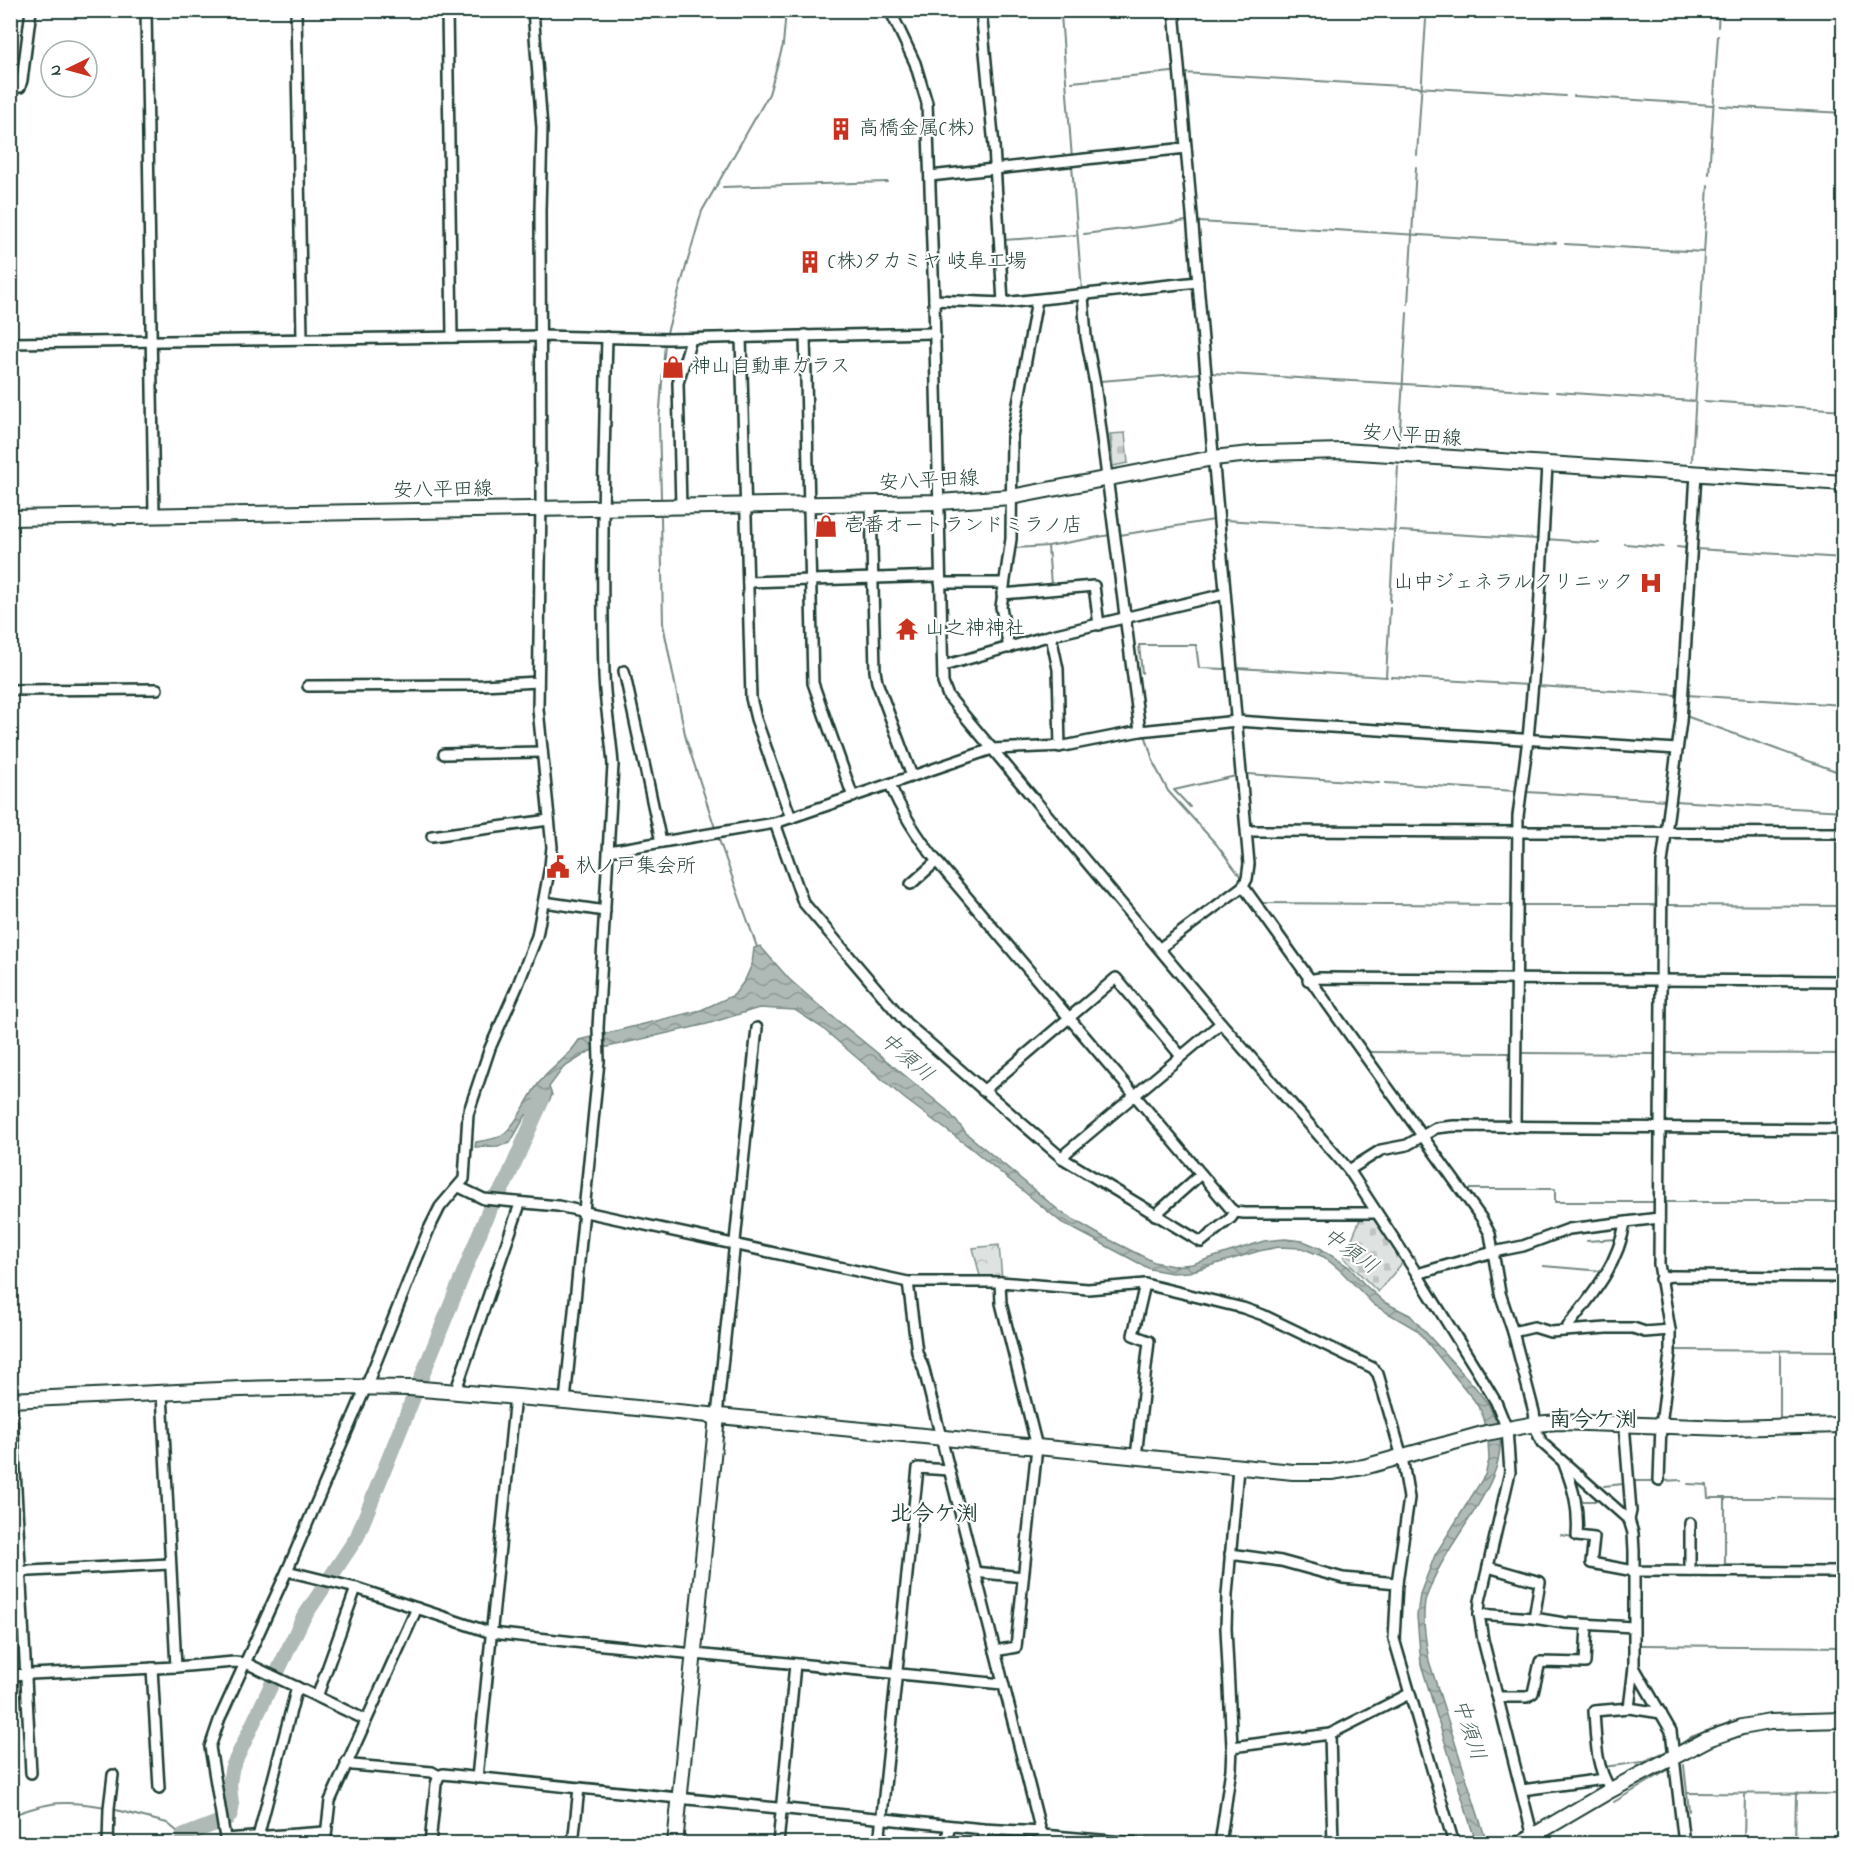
<svg xmlns="http://www.w3.org/2000/svg" width="1854" height="1854" font-family="'Indie Flower','Klee One',sans-serif">
<style>
.cemetery{fill:url(#cemetery-stones);stroke:#7e908b;stroke-width:1.5}
.park{fill:url(#park-crowns);stroke:#7e908b;stroke-width:1.5}
.water{fill:url(#water-waves);stroke:#758883;stroke-width:1.5}
.lines{fill:none;stroke-linecap:round;stroke-linejoin:round}
.stream{stroke:#758883;stroke-width:2}
.river{stroke:#afbab7;stroke-width:15}
.street-casing{stroke:#1f3d34;stroke-width:14}
.secondary-casing{stroke:#1f3d34;stroke-width:18}
.street{stroke:#fff;stroke-width:9}
.secondary{stroke:#fff;stroke-width:14}
.labels{text-anchor:middle;dominant-baseline:central;stroke-width:4.5;stroke-linejoin:round;paint-order:stroke}
.poi-label{font-size:20px;fill:#1f3d34;stroke:#fff;text-anchor:start}
.street-label{font-size:20px;fill:#1f3d34;stroke:#fff}
.water-label{font-size:21px;font-style:italic;fill:#4a625b;stroke:#fff}
.quarter-label{font-size:22px;font-weight:bold;fill:#1f3d34;stroke:#fff}
</style>
<defs>
<pattern id="cemetery-stones" width="16" height="16" patternUnits="userSpaceOnUse" patternTransform="scale(1.5)"><rect width="16" height="16" fill="#dee3e2"/><path d="M2 7V4a2 2 0 0 1 4 0v3zM10 15v-3a2 2 0 0 1 4 0v3z" fill="#bec4c2"/></pattern>
<pattern id="park-crowns" width="20" height="18" patternUnits="userSpaceOnUse" patternTransform="scale(1.5)"><rect width="20" height="18" fill="#dee3e2"/><path d="M2 6a3 3 0 1 1 6 0M12 15a3 3 0 1 1 6 0" fill="none" stroke="#bec4c2"/></pattern>
<pattern id="water-waves" width="16" height="10" patternUnits="userSpaceOnUse" patternTransform="scale(1.5)"><rect width="16" height="10" fill="#afbab7"/><path d="M0 5q4-4 8 0t8 0" fill="none" stroke="#8e9896"/></pattern>
</defs>
<rect width="100%" height="100%" fill="#fff"/>
<filter id="ink" filterUnits="userSpaceOnUse"><feTurbulence type="fractalNoise" baseFrequency=".0167" numOctaves="2"/><feDisplacementMap in="SourceGraphic" scale="12" xChannelSelector="R" yChannelSelector="G"/><feConvolveMatrix kernelMatrix="1 2 1 2 8 2 1 2 1" color-interpolation-filters="sRGB"/></filter>
<g filter="url(#ink)">
<g class="cemetery">
<path d="M1125 433 1128 463 1113 466 1110 434Z"/>
<path d="M1371 1216 1404 1261 1378 1292 1344 1258 1361 1217Z"/>
</g>
<path class="park" d="M999 1245 1002 1279 981 1280 973 1248Z"/>
<path class="water" d="M760 946 789 979 816 1003 947 1110 967 1134 1062 1213 1100 1235 1154 1262 1173 1266 1192 1264 1264 1241 1285 1239 1303 1241 1320 1248 1349 1267 1365 1285 1384 1302 1410 1315 1475 1387 1489 1405 1495 1419 1500 1422C1501 1437 1501 1453 1496 1468 1483 1506 1450 1542 1433 1580 1431 1587 1427 1594 1425 1601 1422 1621 1426 1641 1429 1661L1487 1843H1476L1421 1664 1417 1616 1420 1594 1435 1555 1485 1475 1489 1460 1488 1439 1481 1411 1474 1400 1417 1330 1374 1305 1341 1271 1324 1257 1302 1248 1279 1247 1259 1251 1189 1272 1172 1273 1150 1269 1061 1222 972 1149 905 1099 821 1027 795 1010 759 1008 707 1024 590 1051 563 1068 549 1087 552 1095 540 1120 526 1115 510 1143 498 1146 475 1147 476 1142C487 1140 499 1139 507 1131 520 1118 527 1099 538 1084 551 1067 567 1060 579 1040L701 1010 734 995 745 980 752 964 754 948Z"/>
<g class="lines">
<g class="stream">
<path d="M1060 10V12"/>
<path d="M1061 15 1072 159"/>
<path d="M1718 27 1719 10"/>
<path d="M1183 73 1565 96"/>
<path d="M1072 82 1172 72"/>
<path d="M1574 96 1713 105"/>
<path d="M1720 106 1844 113"/>
<path d="M1417 155 1426 20"/>
<path d="M1072 165 1082 291"/>
<path d="M1709 174 1718 36"/>
<path d="M723 187 888 182"/>
<path d="M1199 222 1556 243"/>
<path d="M1084 234 1187 221"/>
<path d="M1004 240 1077 235"/>
<path d="M1565 244 1704 252"/>
<path d="M1408 304 1416 167"/>
<path d="M666 336 702 211 769 94 783 45 786 10"/>
<path d="M1097 371 1100 381"/>
<path d="M1210 373 1547 392"/>
<path d="M1556 392 1694 401"/>
<path d="M1704 401 1844 410"/>
<path d="M1399 444 1407 313"/>
<path d="M1692 461 1708 185"/>
<path d="M1111 465 1100 381 1202 373"/>
<path d="M1114 489 1120 535 1214 520"/>
<path d="M661 497 659 422 665 342"/>
<path d="M661 517 663 624 686 739 716 831"/>
<path d="M1224 520 1395 530"/>
<path d="M1400 531 1537 539"/>
<path d="M1119 535 1123 564"/>
<path d="M1546 539 1599 543"/>
<path d="M1015 543V548L1048 546 1110 535"/>
<path d="M1625 544 1663 547"/>
<path d="M1048 546 1051 585"/>
<path d="M1677 547 1686 548"/>
<path d="M1696 549 1844 558"/>
<path d="M1390 602 1398 466"/>
<path d="M1237 668 1387 677"/>
<path d="M1142 673 1139 645H1196L1199 668 1227 669"/>
<path d="M1386 677 1390 607"/>
<path d="M1391 677 1528 685"/>
<path d="M1538 686 1676 695"/>
<path d="M1686 695 1844 705"/>
<path d="M1678 712 1690 489"/>
<path d="M1683 715 1844 774"/>
<path d="M1230 725 1232 727 1234 745"/>
<path d="M1145 734 1154 764 1168 791 1217 845 1240 876"/>
<path d="M1248 774 1379 783"/>
<path d="M1385 783 1516 791"/>
<path d="M1526 792 1667 800"/>
<path d="M1675 801 1844 811"/>
<path d="M1190 807 1174 790 1236 776 1235 752"/>
<path d="M718 837 757 947"/>
<path d="M1260 903 1510 905"/>
<path d="M1523 905H1658"/>
<path d="M1667 905 1844 906"/>
<path d="M1366 1052 1510 1053"/>
<path d="M1521 1053 1657 1054"/>
<path d="M1664 1053 1844 1054"/>
<path d="M1470 1189H1555V1202H1656"/>
<path d="M1664 1202H1844"/>
<path d="M1587 1241 1617 1239"/>
<path d="M1543 1266 1603 1271"/>
<path d="M1676 1350 1844 1351"/>
<path d="M928 1360 946 1433"/>
<path d="M1780 1419V1351"/>
<path d="M948 1445 979 1570"/>
<path d="M1632 1481H1656"/>
<path d="M1662 1481 1681 1480"/>
<path d="M1688 1484 1707 1485 1708 1498H1775"/>
<path d="M1604 1486 1623 1484 1625 1481"/>
<path d="M1779 1498 1844 1499"/>
<path d="M1579 1501H1595L1598 1496"/>
<path d="M1561 1535 1573 1537"/>
<path d="M1725 1567V1498"/>
<path d="M981 1576 999 1646"/>
<path d="M1642 1645 1844 1647"/>
<path d="M1000 1651 1045 1829"/>
<path d="M1681 1744 1691 1737 1729 1723 1730 1721"/>
<path d="M1684 1765 1689 1811"/>
<path d="M1603 1767 1643 1762 1667 1751"/>
<path d="M1687 1793 1844 1794"/>
<path d="M1614 1802 1668 1770 1671 1771 1672 1774"/>
<path d="M112 1809 167 1823 183 1836 175 1840 174 1844"/>
<path d="M10 1816C50 1801 65 1800 106 1807"/>
<path d="M1048 1841 1081 1843"/>
<path d="M1744 1844 1745 1793"/>
<path d="M1795 1844 1796 1793"/>
</g>
<g class="river">
<path d="M228 1818C235 1809 230 1799 230 1789 229 1781 231 1775 232 1768L302 1620 357 1537 489 1210 506 1182 542 1100"/>
<path d="M183 1836 219 1822"/>
</g>
<g class="street-casing">
<g id="street">
<path d="M146 10 154 515"/>
<path d="M296 10 302 338"/>
<path d="M447 10 452 337"/>
<path d="M890 10 915 63 927 103 934 300 943 683 948 696 1221 1023 1349 1170 1417 1274 1481 1377 1496 1402 1507 1429 1510 1472 1480 1601 1479 1614 1483 1640 1533 1837"/>
<path d="M981 10 994 146 1003 303"/>
<path d="M10 88 20 87 22 80 31 10"/>
<path d="M930 176 1186 148"/>
<path d="M1083 296 1086 337 1095 384 1140 731"/>
<path d="M934 300 1003 303 1198 282"/>
<path d="M805 335 813 683 853 797"/>
<path d="M741 337 751 698 756 719 791 818"/>
<path d="M10 343 541 336 669 339 934 333"/>
<path d="M871 504 875 671 877 682 912 776"/>
<path d="M681 507 678 383 691 339"/>
<path d="M748 582 940 576"/>
<path d="M940 583H1004"/>
<path d="M1002 594 1094 586 1099 625"/>
<path d="M1051 636 1058 669 1060 747"/>
<path d="M1009 648 1001 607 1011 539 1012 437 1037 300"/>
<path d="M943 666 1048 636 1225 594"/>
<path d="M624 671 661 842"/>
<path d="M308 686 482 685 538 682"/>
<path d="M10 690 157 689"/>
<path d="M444 754 542 752"/>
<path d="M890 784C902 814 919 839 939 864L1230 1208 1235 1212 1244 1213H1376"/>
<path d="M775 823 803 902 906 1023 1062 1158 1201 1242 1231 1218 1235 1212"/>
<path d="M1247 831 1844 833"/>
<path d="M432 836 549 820"/>
<path d="M609 851 775 823 992 749 1064 746 1140 731 1237 721 1677 749"/>
<path d="M911 884 937 861"/>
<path d="M1243 886 1482 1219 1490 1234 1500 1293 1513 1332 1534 1412 1537 1432 1542 1443 1629 1520 1633 1533 1634 1551V1667L1671 1731 1684 1844"/>
<path d="M544 902 605 911"/>
<path d="M1160 948 1243 886 1247 879 1249 864 1174 10"/>
<path d="M1308 980 1320 978 1844 981"/>
<path d="M983 1091 1116 978 1181 1056"/>
<path d="M1515 1127 1518 816 1528 739 1539 613 1547 465"/>
<path d="M1062 1158 1067 1152 1221 1023"/>
<path d="M1349 1170 1381 1150 1407 1145 1436 1128 1454 1126 1844 1129"/>
<path d="M459 1187 484 1199 558 1206 908 1282H1000L1088 1289 1145 1284 1243 1308 1263 1315 1373 1368 1378 1374 1402 1457 1409 1498 1397 1583 1394 1639 1454 1844"/>
<path d="M1155 1215 1201 1174"/>
<path d="M1417 1274 1493 1252 1523 1246 1569 1229 1659 1218"/>
<path d="M1660 1279 1671 1276 1844 1277"/>
<path d="M908 1282 917 1352 924 1370 1044 1844"/>
<path d="M1568 1330V1326C1593 1294 1618 1265 1625 1223"/>
<path d="M1513 1332 1534 1327 1550 1332 1607 1328H1633L1645 1332 1670 1330"/>
<path d="M10 1375 31 1773"/>
<path d="M457 1391 458 1384 520 1204"/>
<path d="M565 1401 599 1061 598 1028 613 765C611 735 605 706 604 675 601 562 604 450 607 337"/>
<path d="M717 1416 757 1028"/>
<path d="M1624 1423 1631 1511 1629 1520"/>
<path d="M1136 1457 1149 1341 1133 1335 1145 1284"/>
<path d="M1564 1464C1574 1490 1579 1508 1577 1536L1594 1538 1591 1563 1634 1571 1844 1572"/>
<path d="M1659 1480 1661 1425 1670 1354V1330L1659 1264 1662 863 1681 721 1696 474"/>
<path d="M1690 1523V1571"/>
<path d="M1230 1554 1281 1561 1343 1578 1397 1583"/>
<path d="M1488 1567 1540 1582 1534 1618"/>
<path d="M287 1571 356 1588 492 1633 593 1644 1002 1684"/>
<path d="M10 1572 170 1564"/>
<path d="M974 1572 1023 1577"/>
<path d="M1479 1614 1534 1618 1564 1623 1633 1627"/>
<path d="M995 1651 1016 1647 1037 1447 1001 1303 1000 1282"/>
<path d="M176 1667 234 1662 246 1663 366 1720"/>
<path d="M152 1668 159 1788"/>
<path d="M10 1675 176 1667 162 1393"/>
<path d="M317 1697 356 1588"/>
<path d="M1498 1697H1527L1533 1693 1540 1662 1585 1663 1587 1625"/>
<path d="M1629 1708 1634 1667"/>
<path d="M1330 1734 1333 1844"/>
<path d="M1232 1747 1330 1734 1409 1694"/>
<path d="M346 1762 353 1765 432 1772 439 1776 443 1774 983 1829 1042 1832"/>
<path d="M477 1778 515 1396"/>
<path d="M1522 1790 1604 1779"/>
<path d="M1611 1790C1595 1766 1596 1739 1594 1711L1629 1708 1661 1713"/>
<path d="M1042 1835 1147 1844"/>
<path d="M258 1837 297 1687"/>
<path d="M225 1839 325 1832"/>
<path d="M108 1844 109 1808 113 1775"/>
<path d="M226 1844 210 1747 220 1718 287 1571 366 1387 429 1229 440 1207 464 1179 468 1114 490 1048 517 987 537 936 550 866 552 847 538 709 541 499 540 211 542 128 533 10"/>
<path d="M325 1844 330 1801 417 1608"/>
<path d="M430 1844 436 1784 439 1776"/>
<path d="M573 1844 579 1788"/>
<path d="M778 1844 795 1664"/>
<path d="M879 1844 918 1468 949 1470"/>
<path d="M947 1844 949 1826"/>
<path d="M982 1844 983 1829"/>
<path d="M1220 1844 1231 1769 1232 1747 1226 1628 1227 1595 1238 1468"/>
</g>
</g>
<g class="secondary-casing">
<g id="secondary">
<path d="M10 518 939 502 1011 497 1213 458 1260 453 1343 451 1844 483"/>
<path d="M10 1400 240 1389 339 1387 410 1388 565 1401 1293 1472H1331L1364 1467 1486 1433 1535 1424 1558 1422 1726 1428 1844 1425"/>
<path d="M675 1844 717 1416"/>
<path d="M1519 1844 1611 1790 1708 1739 1742 1727 1770 1722 1844 1720"/>
</g>
</g>
<use href="#street" class="street"/>
<use href="#secondary" class="secondary"/>
</g>
</g>
<defs>
<g id="building-bare" transform="scale(1.8)"><path d="M-4-6H4V6H1V3H-1V6H-4ZM-2.5-4.3h1.7v1.8h-1.7ZM.8-4.3h1.7v1.8H.8ZM-2.5-1h1.7V.8h-1.7ZM.8-1h1.7V.8H.8Z" fill="#c8321e" stroke="#fff" stroke-width="2.5" paint-order="stroke"/></g>
<g id="shop-bare" transform="scale(1.8)"><path d="M-5-2.5h2.3a2.7 3.5 0 0 1 5.4 0H5L5.5 6h-11ZM-1.5-2.5h3a1.5 2.3 0 0 0-3 0Z" fill="#c8321e" stroke="#fff" stroke-width="2.5" paint-order="stroke"/></g>
<g id="hospital-bare" transform="scale(1.8)"><path d="M-5-5h3v3.5h4V-5h3V5h-3V1.5h-4V5h-3Z" fill="#c8321e" stroke="#fff" stroke-width="2.5" paint-order="stroke"/></g>
<g id="temple-bare" transform="scale(1.8)"><path d="M0-6L5-2H3V0L6.5 2.5H4V6H1.5V3h-3V6H-4V2.5H-6.5L-3 0V-2H-5Z" fill="#c8321e" stroke="#fff" stroke-width="2.5" paint-order="stroke"/></g>
<g id="civic-bare" transform="scale(1.8)"><path d="M-.6-6.5H3V-4.5H.6V-3L4-1V1h2V6H-6V1h2V-1L-.6-3ZM-1.2 2.5V6h2.4V2.5Z" fill="#c8321e" stroke="#fff" stroke-width="2.5" paint-order="stroke"/></g>
</defs>
<g fill-rule="evenodd">
<use href="#building-bare" x="841" y="129"/>
<use href="#building-bare" x="810" y="262"/>
<use href="#shop-bare" x="673" y="367"/>
<use href="#shop-bare" x="826" y="526"/>
<use href="#hospital-bare" x="1651" y="583"/>
<use href="#temple-bare" x="907" y="629"/>
<use href="#civic-bare" x="558" y="867"/>
</g>
<g class="labels">
<g class="poi-label">
<text x="859" y="129">高橋金属(株)</text>
<text x="828" y="262">(株)タカミヤ 岐阜工場</text>
<text x="691" y="367">神山自動車ガラス</text>
<text x="844" y="526">壱番オートランドミラノ店</text>
<text x="1633" y="583" text-anchor="end">山中ジェネラルクリニック</text>
<text x="925" y="629">山之神神社</text>
<text x="576" y="867">杁ノ戸集会所</text>
</g>
<g class="street-label">
<text transform="translate(1412 437) rotate(4)">安八平田線</text>
<text transform="translate(929 482) rotate(-3)">安八平田線</text>
<text transform="translate(443 491) rotate(-1)">安八平田線</text>
</g>
<g class="water-label">
<text transform="translate(906 1058) rotate(41)">中須川</text>
<text transform="translate(1350 1252) rotate(36)">中須川</text>
<text transform="translate(1468 1730) rotate(72)">中須川</text>
</g>
<g class="quarter-label">
<text x="1593" y="1421">南今ケ渕</text>
<text x="934" y="1515">北今ケ渕</text>
</g>
</g>
<rect width="1854" height="1854" fill="none" stroke="#fff" stroke-width="36"/>
<rect x="18" y="18" width="1818" height="1818" fill="none" stroke="#1f3d34" stroke-width="2" filter="url(#ink)"/>
<g transform="translate(69 69) rotate(265)"><circle r="28" fill="#ffffff" stroke="#a5b1ae" stroke-width="1.5"/>
<path d="M0-4.5L10 22L0 15L-10 22Z" fill="#c8321e"/>
<text y="-9" font-size="16" font-weight="bold" text-anchor="middle" fill="#1f3d34">N</text>
</g>
</svg>
